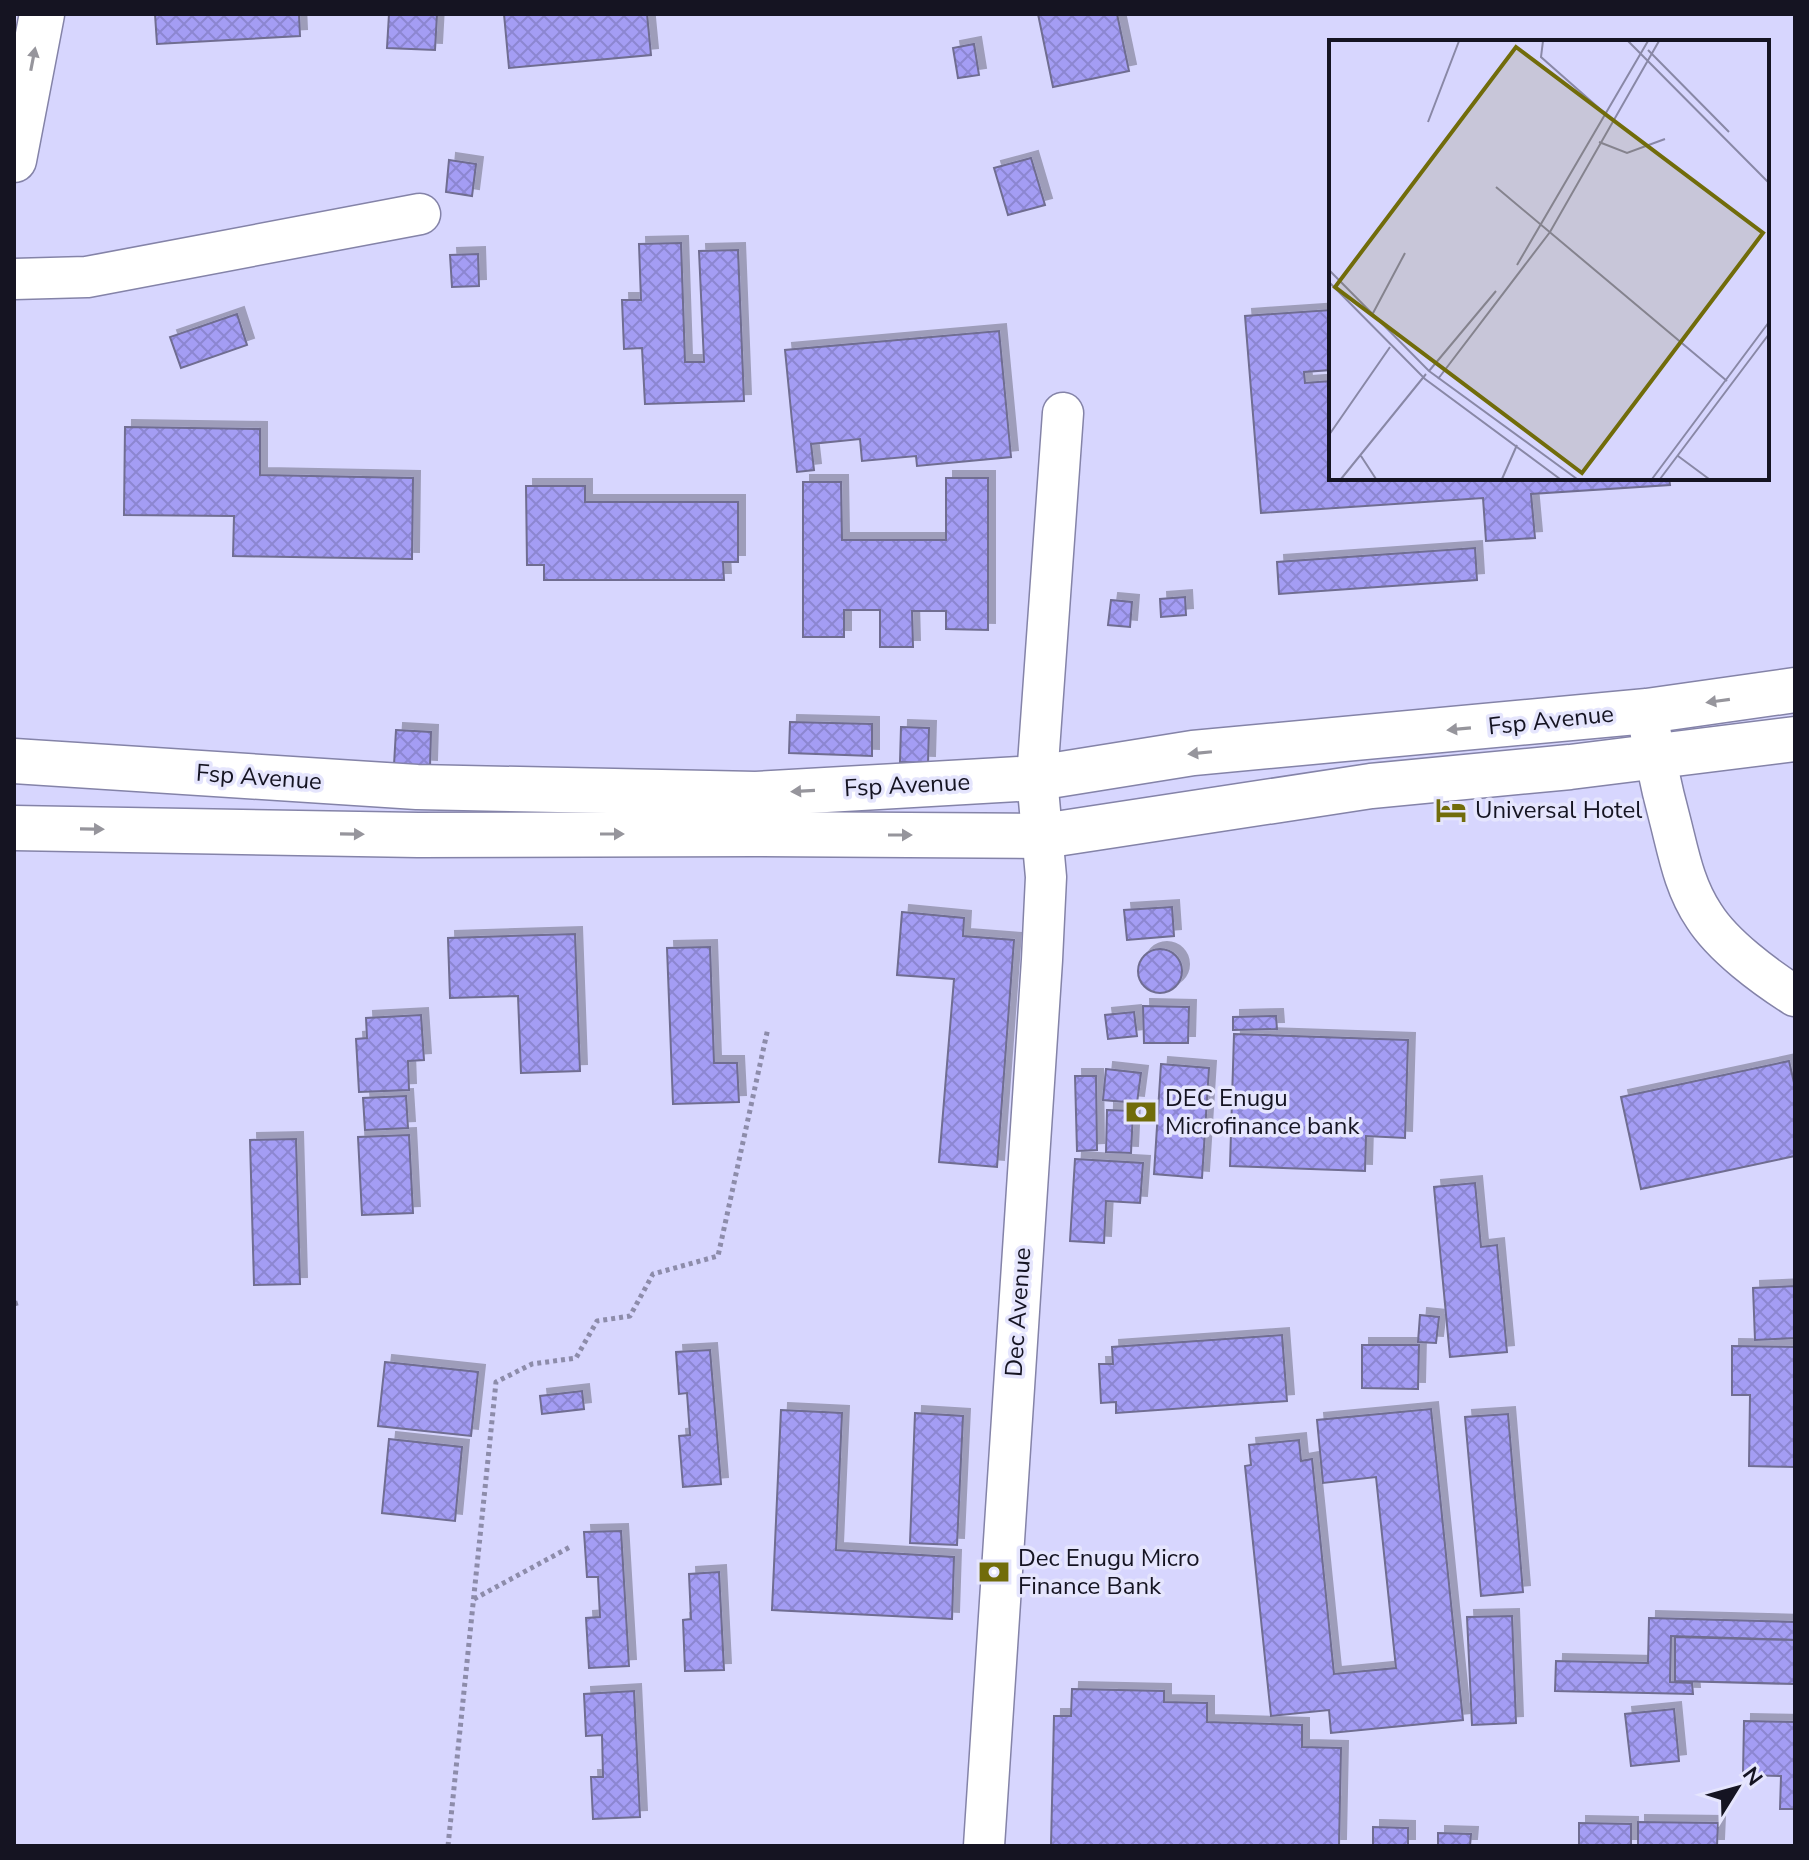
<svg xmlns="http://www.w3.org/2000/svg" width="1809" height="1860" font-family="'Nunito Sans',sans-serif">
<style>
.building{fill:url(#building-cross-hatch);stroke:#6f6d91;stroke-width:2;filter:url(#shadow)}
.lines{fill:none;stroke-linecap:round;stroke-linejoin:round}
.street-casing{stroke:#8483a8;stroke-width:43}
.secondary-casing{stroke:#8483a8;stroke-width:47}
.path{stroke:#8d8caa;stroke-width:5;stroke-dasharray:4 4;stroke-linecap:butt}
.street{stroke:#fff;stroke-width:40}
.secondary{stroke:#fff;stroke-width:44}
.oneway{fill:#96959c}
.labels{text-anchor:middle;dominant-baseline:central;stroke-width:7;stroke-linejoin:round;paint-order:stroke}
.street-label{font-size:24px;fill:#151422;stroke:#e5e5fd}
.poi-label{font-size:24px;fill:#151422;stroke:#e5e5fd;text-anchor:start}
.inset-road{fill:none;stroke:#8988a6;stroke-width:2}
.view{fill:#716c0a;fill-opacity:0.15;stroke:#716c0a;stroke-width:4}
.inset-edge{fill:none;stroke:#151422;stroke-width:4}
</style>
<defs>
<pattern id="building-cross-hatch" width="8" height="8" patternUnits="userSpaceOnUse" patternTransform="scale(2)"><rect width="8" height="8" fill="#a49df4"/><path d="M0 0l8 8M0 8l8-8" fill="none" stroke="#8c86d1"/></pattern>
<filter id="shadow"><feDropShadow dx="7" dy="-7" stdDeviation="0" flood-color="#0004"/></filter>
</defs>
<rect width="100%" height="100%" fill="#d7d6fe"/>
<g class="building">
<path d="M155 14H299L300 36 157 44Z"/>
<path d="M389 14H437L435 50 387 48Z"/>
<path d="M504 14H647L651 55 509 68Z"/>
<path d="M1038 14H1117L1129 71 1053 87Z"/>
<path d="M974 44 979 75 958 78 953 48Z"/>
<path d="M1031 158 1045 205 1008 215 994 168Z"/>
<path d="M449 160 476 164 472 196 446 192Z"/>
<path d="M681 243 685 362H704L699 251 738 250 744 401 645 404 642 348 624 349 622 300H641L639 244Z"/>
<path d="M478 254 479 286 452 287 450 255Z"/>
<path d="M1331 310V370L1304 372 1305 383 1331 381V478H1669L1670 485 1531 494 1535 538 1486 541 1483 498 1261 513 1245 316Z"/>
<path d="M237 314 247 345 181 368 170 337Z"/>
<path d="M999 331 1011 457 917 466 916 456 862 461 860 439 811 444 814 470 797 472 785 350Z"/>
<path d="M125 427 260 429V475L413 478 412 559 233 556 234 516 124 515Z"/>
<path d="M946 478H988V630L946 629V611H912L913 647H880V610H844V637H803V482H841L842 540H946Z"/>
<path d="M526 486H585V502H738V562H723L724 580H544V565H527Z"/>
<path d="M1475 548 1477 580 1279 594 1277 562Z"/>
<path d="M1185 597 1186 615 1161 617 1160 599Z"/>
<path d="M1111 600 1132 602 1130 627 1108 625Z"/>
<path d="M790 722 872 724V756L789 753Z"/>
<path d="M901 727 929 728 928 763 900 762Z"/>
<path d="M396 730 431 732 430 767 394 765Z"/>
<path d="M1172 907 1174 936 1127 940 1124 910Z"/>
<path d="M902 912 964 918 963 936 1014 940 997 1167 939 1162 954 979 897 975Z"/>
<path d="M575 934 580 1071 521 1073 518 996 450 998 448 938Z"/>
<path d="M710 947 714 1063H737L739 1102 673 1104 667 948Z"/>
<circle cx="1160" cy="971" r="22"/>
<path d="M1143 1006 1189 1007 1188 1043H1144Z"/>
<path d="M1134 1012 1137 1036 1108 1039 1105 1015Z"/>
<path d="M421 1015 424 1060 408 1061 409 1090 359 1092 356 1039 367 1038 366 1018Z"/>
<path d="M1276 1016 1277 1029 1233 1030V1017Z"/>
<path d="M1234 1034 1408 1040 1405 1138 1366 1136 1365 1171 1230 1166Z"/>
<path d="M1789 1061 1795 1087V1156L1641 1189 1621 1097Z"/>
<path d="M1161 1064 1209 1068 1202 1178 1154 1174Z"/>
<path d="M1106 1069 1141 1073 1137 1103 1103 1100Z"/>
<path d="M1075 1076H1096L1097 1150 1077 1151Z"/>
<path d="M406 1096 408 1128 365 1130 363 1098Z"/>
<path d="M1107 1110 1133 1111 1131 1153 1106 1152Z"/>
<path d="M409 1135 413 1213 362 1215 358 1137Z"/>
<path d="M296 1139 300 1284 254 1285 250 1140Z"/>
<path d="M1075 1159 1143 1163 1140 1203 1106 1201 1104 1243 1070 1241Z"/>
<path d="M1475 1183 1481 1247 1497 1245 1507 1352 1450 1357 1434 1187Z"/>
<path d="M1795 1286V1338L1755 1340 1753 1288Z"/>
<path d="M1420 1315 1439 1317 1436 1343 1418 1342Z"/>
<path d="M1282 1335 1287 1401 1116 1413V1402L1101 1403 1099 1364H1113L1112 1347Z"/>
<path d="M1362 1345H1419L1418 1389 1362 1388Z"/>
<path d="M1732 1346 1795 1347V1467L1749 1466 1750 1395H1732Z"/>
<path d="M710 1350 721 1484 683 1487 679 1436 690 1435 687 1393 679 1394 676 1352Z"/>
<path d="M385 1362 478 1372 471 1436 378 1426Z"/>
<path d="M582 1391 584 1409 542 1414 540 1396Z"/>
<path d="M1431 1409 1463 1720 1331 1733 1329 1710 1271 1716 1245 1466 1251 1465 1249 1445 1299 1440 1301 1461 1312 1459 1334 1674 1396 1668 1376 1477 1323 1483 1317 1420Z"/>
<path d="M781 1410 842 1413 836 1550 954 1557 952 1619 772 1610Z"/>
<path d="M915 1413 963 1416 957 1545 910 1543Z"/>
<path d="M1508 1414 1523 1592 1481 1596 1465 1417Z"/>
<path d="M389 1439 462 1447 455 1521 382 1513Z"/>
<path d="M621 1531 629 1666 589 1668 586 1618 600 1617 598 1577H587L584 1532Z"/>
<path d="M719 1572 724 1670 685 1671 683 1620 691 1619 689 1574Z"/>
<path d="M1512 1616 1516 1723 1472 1725 1467 1617Z"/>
<path d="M1649 1618 1795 1622V1640L1671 1636 1670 1682 1692 1683 1693 1694 1555 1691 1556 1661 1648 1663Z"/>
<path d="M1675 1637 1795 1640V1684L1675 1681Z"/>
<path d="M1072 1689 1164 1691V1702L1207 1703V1722L1302 1725V1747L1341 1748 1339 1846H1051L1054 1716H1071Z"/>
<path d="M634 1691 640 1817 593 1819 591 1777H603L602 1735 586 1736 584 1694Z"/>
<path d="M1674 1709 1679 1761 1631 1766 1625 1714Z"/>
<path d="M1744 1721 1795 1722V1809H1780L1781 1776 1743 1775Z"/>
<path d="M1638 1822 1718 1823 1717 1846H1638Z"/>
<path d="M1579 1823 1631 1824V1846H1579Z"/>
<path d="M1373 1827 1408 1828V1846H1373Z"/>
<path d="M1438 1833 1471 1834 1470 1846H1438Z"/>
</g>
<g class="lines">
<g class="street-casing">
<g id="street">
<path d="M14 279 87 277 420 214"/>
<path d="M1647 711C1653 749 1661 787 1671 824 1679 856 1685 888 1704 916 1723 946 1765 977 1795 996"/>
<path d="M984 1846 1042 960 1046 877 1037 778 1063 413"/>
</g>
</g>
<g class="secondary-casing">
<g id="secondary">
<path d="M14 160 42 14"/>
<path d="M14 761 417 787 756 794 1037 778 1193 753 1647 711 1795 690"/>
<path d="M14 828 418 835 754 834 1043 836 1371 786 1570 767 1795 739"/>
</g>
</g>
<g class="path">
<path d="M14 1304 21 1302"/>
<path d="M474 1599 570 1547"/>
<path d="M448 1846 496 1382 532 1364 576 1358 597 1321 630 1316 653 1274 718 1256 768 1028"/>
</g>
<use href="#street" class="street"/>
<use href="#secondary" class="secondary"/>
</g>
<defs><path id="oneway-solid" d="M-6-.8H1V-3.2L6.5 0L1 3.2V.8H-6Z" transform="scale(2)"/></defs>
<g class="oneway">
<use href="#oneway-solid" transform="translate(33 59) rotate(-79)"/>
<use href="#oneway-solid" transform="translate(1718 701) rotate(172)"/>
<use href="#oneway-solid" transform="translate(1459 729) rotate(175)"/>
<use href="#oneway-solid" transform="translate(1200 753) rotate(174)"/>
<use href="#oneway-solid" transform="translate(803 791) rotate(177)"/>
<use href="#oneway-solid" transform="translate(92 829) rotate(1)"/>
<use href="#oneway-solid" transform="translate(352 834) rotate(1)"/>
<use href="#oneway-solid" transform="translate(612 834)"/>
<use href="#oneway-solid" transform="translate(900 835)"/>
</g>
<defs>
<g id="hotel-bare" transform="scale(2.4)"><path d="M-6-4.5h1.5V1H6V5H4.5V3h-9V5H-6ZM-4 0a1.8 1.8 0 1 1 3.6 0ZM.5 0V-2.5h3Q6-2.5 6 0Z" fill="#716c0a" stroke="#e5e5fd" stroke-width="2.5" paint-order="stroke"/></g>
<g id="bank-bare" transform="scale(2.4)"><path d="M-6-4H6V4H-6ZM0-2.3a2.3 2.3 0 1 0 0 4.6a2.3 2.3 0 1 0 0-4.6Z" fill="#716c0a" stroke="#e5e5fd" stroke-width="2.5" paint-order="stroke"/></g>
</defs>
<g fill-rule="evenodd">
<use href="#hotel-bare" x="1451" y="810"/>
<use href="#bank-bare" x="1141" y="1112"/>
<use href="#bank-bare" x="994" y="1572"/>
</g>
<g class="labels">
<g class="street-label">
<text transform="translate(1551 720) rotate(-6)">Fsp Avenue</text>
<text transform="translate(259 777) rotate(4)">Fsp Avenue</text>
<text transform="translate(907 785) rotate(-3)">Fsp Avenue</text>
<text transform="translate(1018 1312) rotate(-86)">Dec Avenue</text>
</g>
<g class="poi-label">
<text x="1475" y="810">Universal Hotel</text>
<text x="1165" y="1098">DEC Enugu<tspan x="1165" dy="28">Microfinance bank</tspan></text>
<text x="1018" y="1558">Dec Enugu Micro<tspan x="1018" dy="28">Finance Bank</tspan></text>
</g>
</g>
<g transform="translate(1329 40)">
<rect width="440" height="440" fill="#d7d6fe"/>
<path class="inset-road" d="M214 1 212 17 280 77M299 1 440 143M319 10 400 92M99 82 130 1M270 102 298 113 336 99M167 147 398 341M188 225 319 1M0 230 100 331 248 439M0 242 96 339 231 439M43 275 76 213M100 331 167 251M109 339 221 192 330 1M0 395 61 307M32 416 47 439M349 416 380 439M12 439 97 334M173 439 188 405M323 439 440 282M331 439 440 294"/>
<path class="view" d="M187 7 434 193 253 433 6 247Z"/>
<rect width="440" height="440" class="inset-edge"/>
</g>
<rect width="1809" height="1860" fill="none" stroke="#151422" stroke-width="32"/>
<g transform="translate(1737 1788) rotate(53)" stroke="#e5e5fd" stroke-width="6" paint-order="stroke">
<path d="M0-6L14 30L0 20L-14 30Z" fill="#151422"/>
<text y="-12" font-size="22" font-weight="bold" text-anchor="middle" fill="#151422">N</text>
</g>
</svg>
